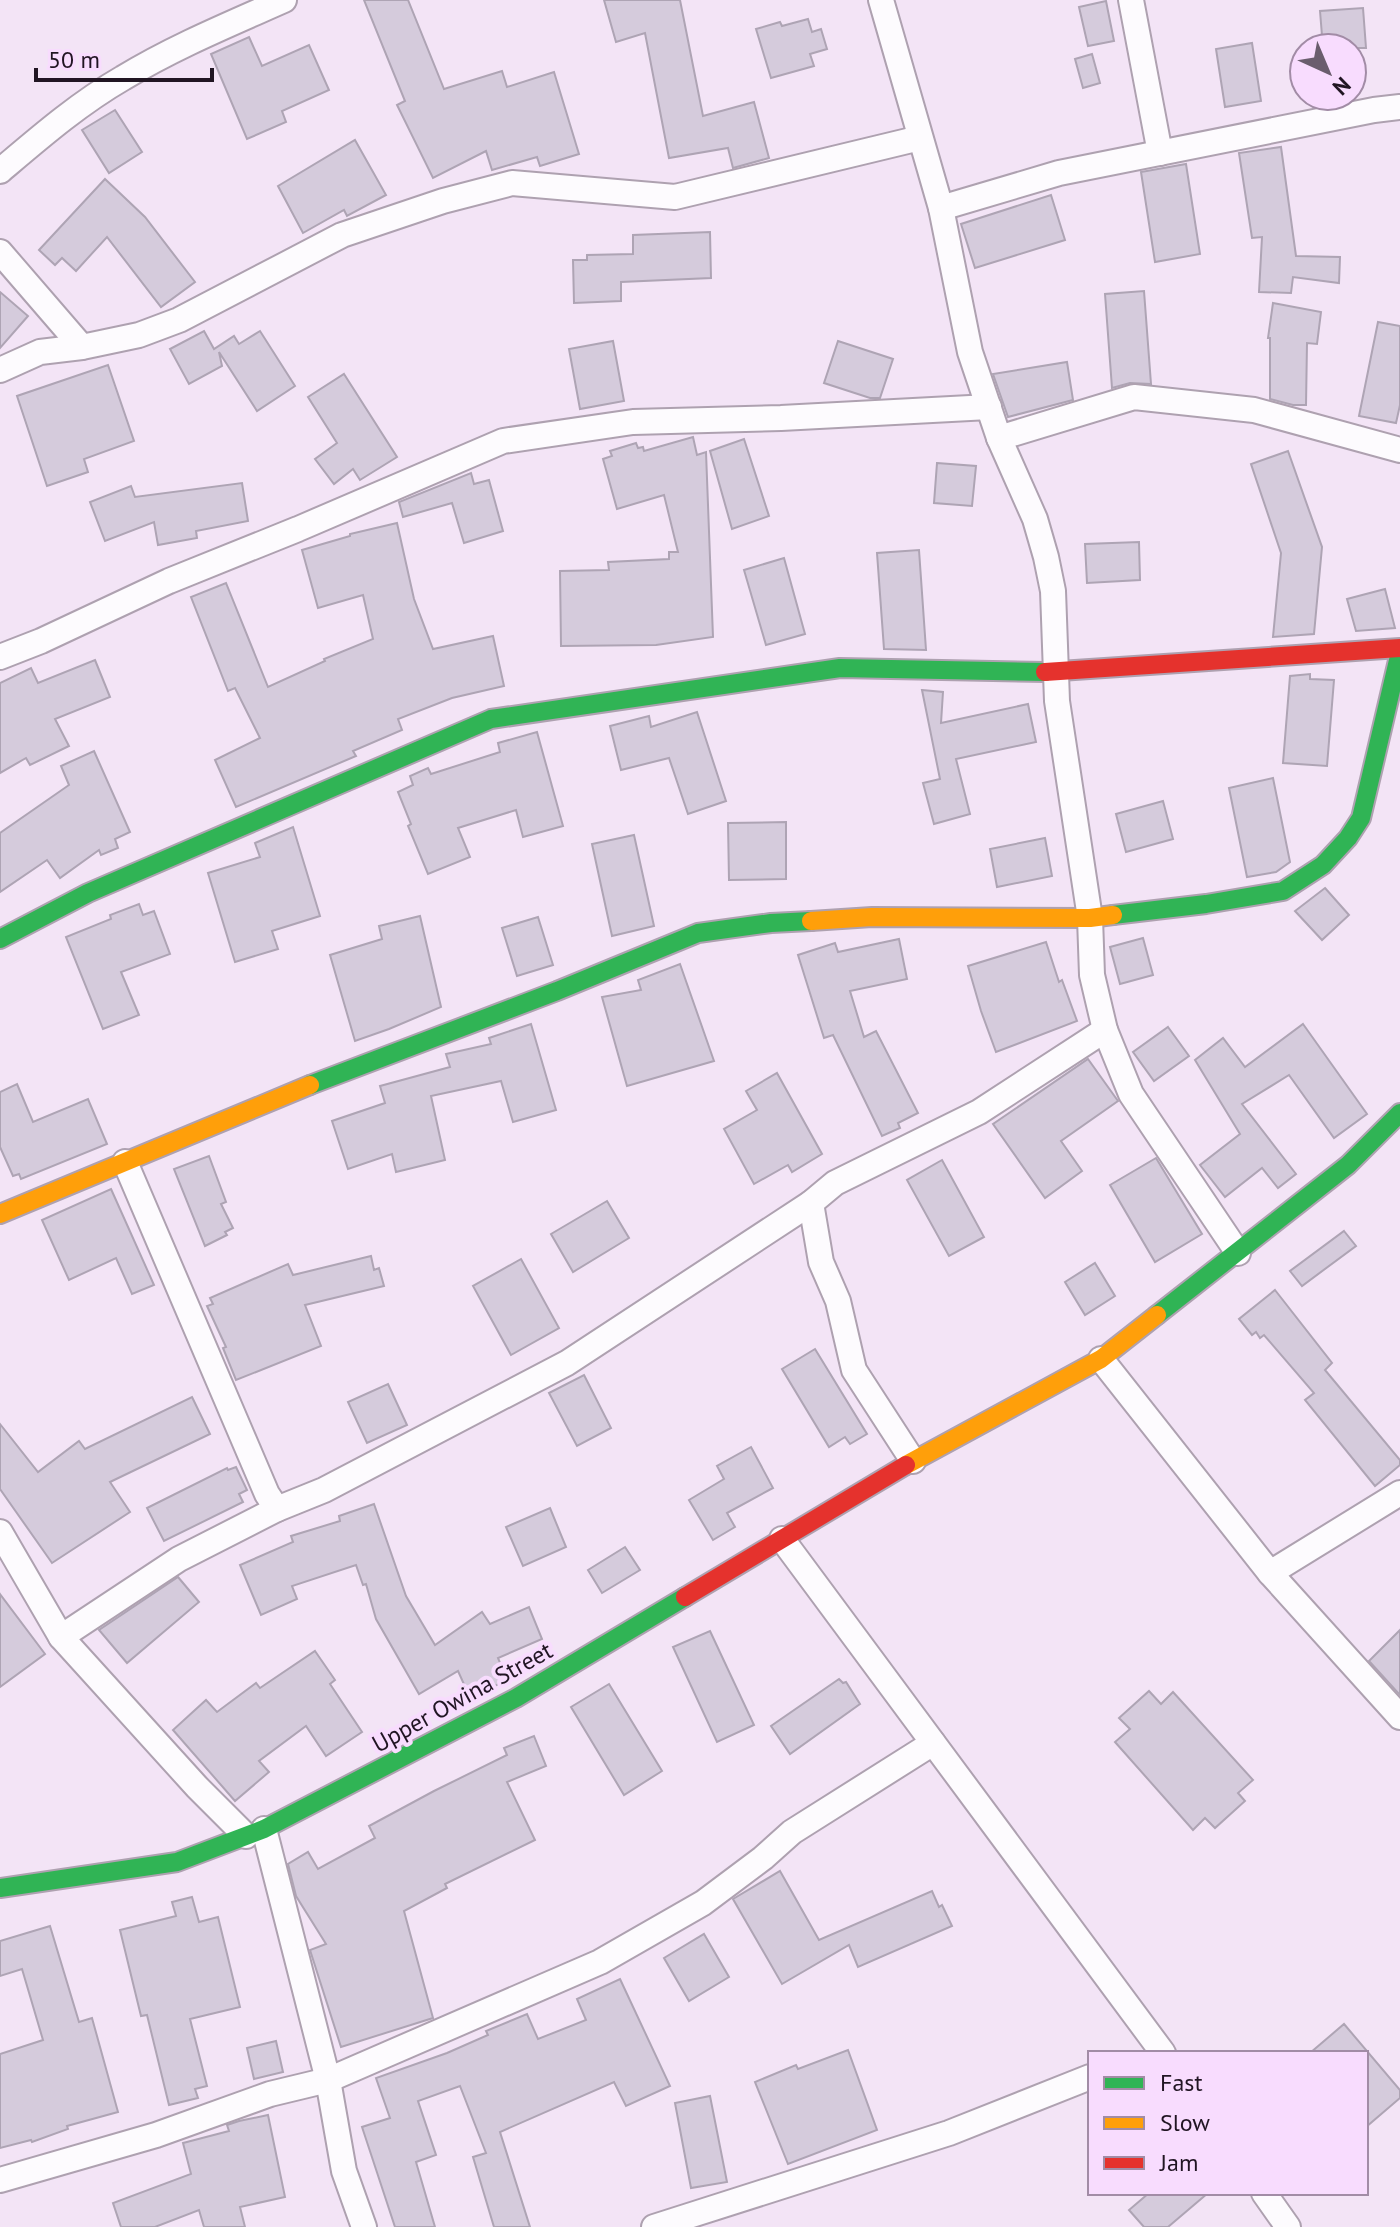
<svg xmlns="http://www.w3.org/2000/svg" width="1400" height="2227" font-family="'PT Sans',sans-serif">
<style>
.building{fill:#d5cbdc;stroke:#aea4b4;stroke-width:2}
.lines{fill:none;stroke-linecap:round;stroke-linejoin:round}
.street-casing{stroke:#aea1b0;stroke-width:28}
.fast-casing{stroke:#aea1b0;stroke-width:22}
.slow-casing{stroke:#aea1b0;stroke-width:22}
.jam-casing{stroke:#aea1b0;stroke-width:22}
.street{stroke:#fdfbfe;stroke-width:24}
.fast{stroke:#30b455;stroke-width:18}
.slow{stroke:#ff9f0a;stroke-width:18}
.jam{stroke:#e5322d;stroke-width:18}
.labels{text-anchor:middle;dominant-baseline:central;stroke-width:8;stroke-linejoin:round;paint-order:stroke}
.street-label{font-size:24px;fill:#211523;stroke:#f8dcfe}
</style>
<rect width="100%" height="100%" fill="#f3e4f6"/>
<g class="building">
<path d="M364 0H408L444 89 502 71 507 87 554 72 579 154 540 166 537 157 492 170 486 151 433 178 397 105 405 101Z"/>
<path d="M604 0H680L703 116 754 102 769 158 733 168 728 148 669 158 645 33 616 42Z"/>
<path d="M1106 1 1114 41 1088 46 1079 7Z"/>
<path d="M1363 8 1366 48H1323L1320 11Z"/>
<path d="M808 19 812 32 821 29 827 49 810 54 814 66 771 78 756 29 780 22 782 26Z"/>
<path d="M249 37 262 66 309 45 329 90 282 111 286 122 247 139 211 54Z"/>
<path d="M1252 43 1261 101 1225 107 1216 49Z"/>
<path d="M1092 54 1100 83 1083 88 1075 59Z"/>
<path d="M115 110 142 152 109 173 82 130Z"/>
<path d="M355 140 386 195 347 216 344 210 303 233 278 186Z"/>
<path d="M1281 147 1296 256 1340 257 1339 283 1293 277 1291 293 1259 292 1262 237 1252 238 1239 153Z"/>
<path d="M1186 164 1200 254 1155 262 1141 172Z"/>
<path d="M105 179 145 217 195 282 161 307 107 237 76 271 62 258 55 265 39 250Z"/>
<path d="M1051 195 1065 240 975 268 961 224Z"/>
<path d="M710 232 711 278 621 282V301L574 303 573 260H587V255L633 254V235Z"/>
<path d="M1144 291 1151 384 1130 383 1112 388 1105 294Z"/>
<path d="M0 292 28 316 0 348Z"/>
<path d="M1273 303 1321 312 1317 344 1307 343 1306 405H1293L1270 399V338H1268Z"/>
<path d="M1378 322 1400 326V405L1396 423 1359 416Z"/>
<path d="M204 331 214 349 234 336 239 344 260 331 295 386 257 411 219 352 222 366 189 384 170 349Z"/>
<path d="M613 341 624 401 580 409 569 349Z"/>
<path d="M838 341 893 359 880 398H870L824 383Z"/>
<path d="M1067 362 1073 400 1008 417 993 374Z"/>
<path d="M108 365 134 441 84 459 88 472 47 486 17 396Z"/>
<path d="M344 374 397 457 360 480 353 469 334 484 315 459 337 443 308 397Z"/>
<path d="M693 437 697 455 706 452 713 637 656 645 561 646 560 571 609 570 608 562 669 559V552H678L664 495 617 509 603 459 612 456 610 451 636 443 638 448 643 447 644 451Z"/>
<path d="M744 439 769 516 732 529 710 451Z"/>
<path d="M1288 451 1322 547 1314 634 1273 637 1281 553 1251 464Z"/>
<path d="M937 463 976 466 972 506 934 503Z"/>
<path d="M471 473 474 484 489 480 503 531 464 543 452 503 403 517 399 502Z"/>
<path d="M242 483 248 521 196 531 197 538 158 545 154 522 105 541 90 502 131 486 135 497Z"/>
<path d="M397 523 414 599 433 649 493 636 504 686 452 698 398 719 402 730 353 751 356 756 236 807 215 760 260 738 235 688 228 691 191 597 226 583 268 687 325 661 324 659 373 639 363 595 318 608 302 550 350 536V534Z"/>
<path d="M1139 542 1140 580 1087 583 1085 544Z"/>
<path d="M919 550 926 650 884 649 877 553Z"/>
<path d="M784 558 805 634 766 645 744 570Z"/>
<path d="M1385 589 1395 628 1356 631 1347 599Z"/>
<path d="M95 660 110 697 55 719 69 746 30 765 26 758 0 773V683L31 668 38 683Z"/>
<path d="M1310 674V679L1334 680 1327 766 1283 763 1290 676Z"/>
<path d="M922 690 943 692 941 723 1028 704 1036 742 956 759 970 814 934 824 923 783 940 779Z"/>
<path d="M697 712 726 801 688 814 669 758 621 770 610 726 649 716 651 727Z"/>
<path d="M537 732 563 826 523 837 516 810 458 828 470 857 428 874 408 826 411 824 398 792 413 785 410 776 428 768 431 774 500 752 498 743Z"/>
<path d="M94 751 130 832 115 839 118 848 101 855 99 850 60 878 47 860 0 892V833L69 785 61 766Z"/>
<path d="M1273 778 1290 862 1276 872 1247 877 1229 788Z"/>
<path d="M1163 801 1173 839 1126 852 1116 814Z"/>
<path d="M786 822V879L729 880 728 823Z"/>
<path d="M293 827 320 916 272 931 278 949 235 962 208 873 260 857 255 843Z"/>
<path d="M634 835 654 926 612 936 592 844Z"/>
<path d="M1045 838 1052 876 997 887 990 849Z"/>
<path d="M1325 888 1349 915 1322 940 1295 911Z"/>
<path d="M139 904 143 915 154 911 170 954 121 972 139 1015 103 1029 66 937 111 919 110 915Z"/>
<path d="M420 916 441 1007 389 1029 355 1041 330 955 382 939 379 926Z"/>
<path d="M538 917 553 965 517 976 502 928Z"/>
<path d="M1143 938 1153 975 1120 984 1110 947Z"/>
<path d="M899 939 907 979 850 991 864 1037 876 1031 918 1113 898 1123 900 1128 882 1136 833 1035 824 1038 798 955 835 943 838 952Z"/>
<path d="M1046 942 1059 982 1062 980 1077 1021 996 1052 981 1011 968 966Z"/>
<path d="M680 964 714 1061 627 1086 602 997 641 990 638 980Z"/>
<path d="M531 1024 556 1110 513 1122 501 1081 431 1096 445 1160 396 1172 392 1154 348 1169 332 1121 385 1103 380 1086 450 1067 446 1054 491 1044 489 1038Z"/>
<path d="M1303 1024 1367 1114 1334 1138 1289 1075 1242 1104 1296 1174 1278 1188 1262 1168 1225 1197 1200 1165 1240 1134 1195 1060 1223 1038 1245 1067Z"/>
<path d="M1168 1027 1189 1056 1154 1081 1133 1052Z"/>
<path d="M1088 1059 1118 1101 1061 1141 1082 1171 1045 1198 993 1124Z"/>
<path d="M777 1073 822 1154 792 1172 788 1165 754 1184 724 1129 757 1110 746 1091Z"/>
<path d="M17 1084 33 1122 88 1099 107 1144 21 1179 19 1174 13 1176 0 1147V1092Z"/>
<path d="M209 1156 226 1202 221 1204 233 1228 225 1232 227 1235 205 1246 174 1169Z"/>
<path d="M1156 1158 1202 1234 1155 1262 1110 1185Z"/>
<path d="M942 1160 984 1237 949 1256 907 1180Z"/>
<path d="M111 1189 154 1285 132 1294 116 1258 69 1280 42 1220Z"/>
<path d="M607 1201 629 1238 573 1272 551 1234Z"/>
<path d="M1344 1231 1356 1246 1302 1286 1290 1271Z"/>
<path d="M371 1256 374 1270 379 1268 384 1286 305 1305 321 1346 236 1380 223 1348 226 1347 207 1306 213 1304 210 1298 288 1264 293 1275Z"/>
<path d="M521 1259 559 1328 511 1355 473 1286Z"/>
<path d="M1095 1263 1115 1296 1085 1315 1065 1282Z"/>
<path d="M1275 1290 1332 1363 1325 1370 1400 1460V1465L1375 1486 1305 1400 1314 1393 1264 1335 1260 1338 1256 1332 1252 1335 1239 1319Z"/>
<path d="M815 1349 867 1434 850 1444 845 1437 829 1447 782 1369Z"/>
<path d="M584 1375 611 1428 577 1446 549 1393Z"/>
<path d="M388 1384 407 1425 367 1443 348 1402Z"/>
<path d="M192 1397 210 1434 110 1482 130 1512 52 1563 0 1489V1424L38 1472 79 1441 85 1449Z"/>
<path d="M751 1447 773 1488 727 1513 735 1527 713 1540 689 1500 724 1479 717 1466Z"/>
<path d="M236 1467 247 1490 239 1494 243 1502 164 1541 147 1508 227 1468 228 1470Z"/>
<path d="M374 1504 406 1596 435 1645 482 1612 490 1624 529 1607 542 1639 498 1658 507 1680 487 1690 484 1683 467 1691 458 1671 419 1694 376 1619 366 1584 363 1585 356 1565 292 1586 297 1599 261 1615 240 1565 293 1542 291 1536 340 1521 339 1516Z"/>
<path d="M550 1508 566 1547 523 1566 506 1527Z"/>
<path d="M625 1547 640 1570 602 1593 588 1570Z"/>
<path d="M178 1577 199 1602 127 1663 99 1630Z"/>
<path d="M0 1594 45 1654 0 1687Z"/>
<path d="M1400 1630V1695L1369 1661Z"/>
<path d="M710 1631 754 1725 717 1742 673 1647Z"/>
<path d="M315 1651 335 1680 330 1684 362 1732 326 1756 306 1726 259 1761 269 1772 235 1801 173 1730 206 1700 217 1712 256 1683 260 1688Z"/>
<path d="M839 1679 843 1683 846 1682 860 1704 790 1754 771 1726Z"/>
<path d="M609 1684 662 1771 624 1795 571 1707Z"/>
<path d="M1149 1691 1161 1704 1173 1692 1253 1780 1238 1793 1245 1801 1215 1828 1205 1818 1193 1830 1115 1742 1130 1729 1119 1718Z"/>
<path d="M534 1736 546 1766 507 1782 535 1840 445 1884 447 1888 404 1911 433 2018 341 2047 310 1950 326 1944 296 1896 288 1864 308 1852 318 1869 375 1838 369 1826 434 1791 507 1755 504 1748Z"/>
<path d="M780 1871 819 1940 932 1891 939 1907 942 1905 952 1926 858 1967 849 1945 782 1984 733 1899Z"/>
<path d="M192 1897 199 1922 218 1917 240 2007 190 2019 207 2086 195 2089 198 2098 169 2105 147 2015 141 2016 120 1930 176 1916 172 1902Z"/>
<path d="M50 1926 79 2022 92 2018 118 2112 67 2126 68 2129 32 2142 31 2140 0 2148V2054L43 2040 22 1969 0 1976V1941Z"/>
<path d="M704 1934 729 1977 689 2001 664 1958Z"/>
<path d="M620 1979 670 2086 626 2106 614 2082 500 2132 530 2227H494L473 2157 486 2153 460 2086 418 2101 436 2155 416 2162 435 2227H395L362 2127 390 2118 376 2078 447 2053 488 2035 486 2031 527 2014 538 2039 586 2020 577 1999Z"/>
<path d="M1344 2024 1400 2090V2098L1366 2127V2053H1310Z"/>
<path d="M276 2041 283 2072 254 2079 247 2048Z"/>
<path d="M848 2050 877 2130 788 2164 755 2082 796 2065 798 2069Z"/>
<path d="M710 2096 727 2182 691 2188 675 2103Z"/>
<path d="M268 2115 285 2197 240 2207 245 2227H204L199 2210 155 2227H121L113 2203 191 2174 183 2143 229 2131 227 2125 239 2121Z"/>
<path d="M1149 2193H1208L1168 2227H1144L1129 2210Z"/>
</g>
<g class="lines">
<g class="street-casing">
<g id="street">
<path d="M881 0 941 208 970 352 999 438 1035 519 1046 557 1053 591 1057 701 1090 918 1092 975 1105 1030 1131 1094 1238 1253"/>
<path d="M1131 0 1160 153"/>
<path d="M0 171C39 138 78 104 123 78 174 47 230 24 284 0"/>
<path d="M941 208 1059 173 1374 110 1400 107"/>
<path d="M0 252 82 347"/>
<path d="M0 370 40 352 82 347 139 335 179 320 342 235 443 201 512 183 675 197 920 138"/>
<path d="M999 438 1134 397 1254 410 1400 450"/>
<path d="M0 657 41 641 169 581 298 529 503 441 633 422 781 418 989 407"/>
<path d="M1101 1359 1270 1573 1400 1717"/>
<path d="M913 1461 854 1370 838 1301 821 1262 811 1203 835 1183 979 1112 1105 1030"/>
<path d="M277 1509 324 1490 567 1363 811 1203"/>
<path d="M0 1532 61 1637 197 1787 246 1836"/>
<path d="M782 1539 1163 2053"/>
<path d="M1270 1573 1400 1493"/>
<path d="M61 1637 179 1559 277 1509 267 1494 125 1162"/>
<path d="M264 1829 328 2080 344 2171 364 2227"/>
<path d="M0 2180 156 2135 270 2094 328 2080 600 1962 703 1903 763 1858 792 1832 933 1743"/>
<path d="M1264 2193 1288 2227"/>
<path d="M654 2227 949 2133 1090 2077"/>
</g>
</g>
<g class="fast-casing">
<g id="fast">
<path d="M1113 915 1206 904 1283 891 1323 865 1348 838 1361 818 1400 652"/>
<path d="M0 939 88 893 491 719 840 668 1045 672"/>
<path d="M310 1085 557 991 698 933 771 923 811 921"/>
<path d="M1157 1315 1348 1165 1400 1113"/>
<path d="M0 1888 177 1862 264 1829 516 1698 685 1597"/>
</g>
</g>
<g class="slow-casing">
<g id="slow">
<path d="M811 921 872 917 1090 918 1113 915"/>
<path d="M0 1214 310 1085"/>
<path d="M906 1465 1101 1359 1157 1315"/>
</g>
</g>
<g class="jam-casing">
<g id="jam">
<path d="M1045 672 1400 648"/>
<path d="M685 1597 906 1465"/>
</g>
</g>
<use href="#street" class="street"/>
<use href="#fast" class="fast"/>
<use href="#slow" class="slow"/>
<use href="#jam" class="jam"/>
</g>
<g class="labels">
<g class="street-label">
<text transform="translate(462 1697) rotate(-29)">Upper Owina Street</text>
</g>
</g>
<rect x="1088" y="2051" width="280" height="144" fill="#f8dcfe" stroke="#a28ca6" stroke-width="2"/>
<rect x="1104" y="2077" width="40" height="12" fill="#30b455" stroke="#a28ca6" stroke-width="2"/>
<text x="1160" y="2091" font-size="24" fill="#211523">Fast</text>
<rect x="1104" y="2117" width="40" height="12" fill="#ff9f0a" stroke="#a28ca6" stroke-width="2"/>
<text x="1160" y="2131" font-size="24" fill="#211523">Slow</text>
<rect x="1104" y="2157" width="40" height="12" fill="#e5322d" stroke="#a28ca6" stroke-width="2"/>
<text x="1160" y="2171" font-size="24" fill="#211523">Jam</text>
<g transform="translate(1328 72) rotate(136)"><circle r="38" fill="#f8dcfe" stroke="#a28ca6" stroke-width="2"/>
<path d="M0-6L14 30L0 20L-14 30Z" fill="#6a5d6d"/>
<text y="-12" font-size="22" font-weight="bold" text-anchor="middle" fill="#211523">N</text>
</g>
<path d="M36 68v12h176v-12" fill="none" stroke="#211523" stroke-width="4"/>
<text x="48" y="68" font-size="24" fill="#211523" stroke="#f8dcfe" stroke-width="6" paint-order="stroke">50 m</text>
</svg>
